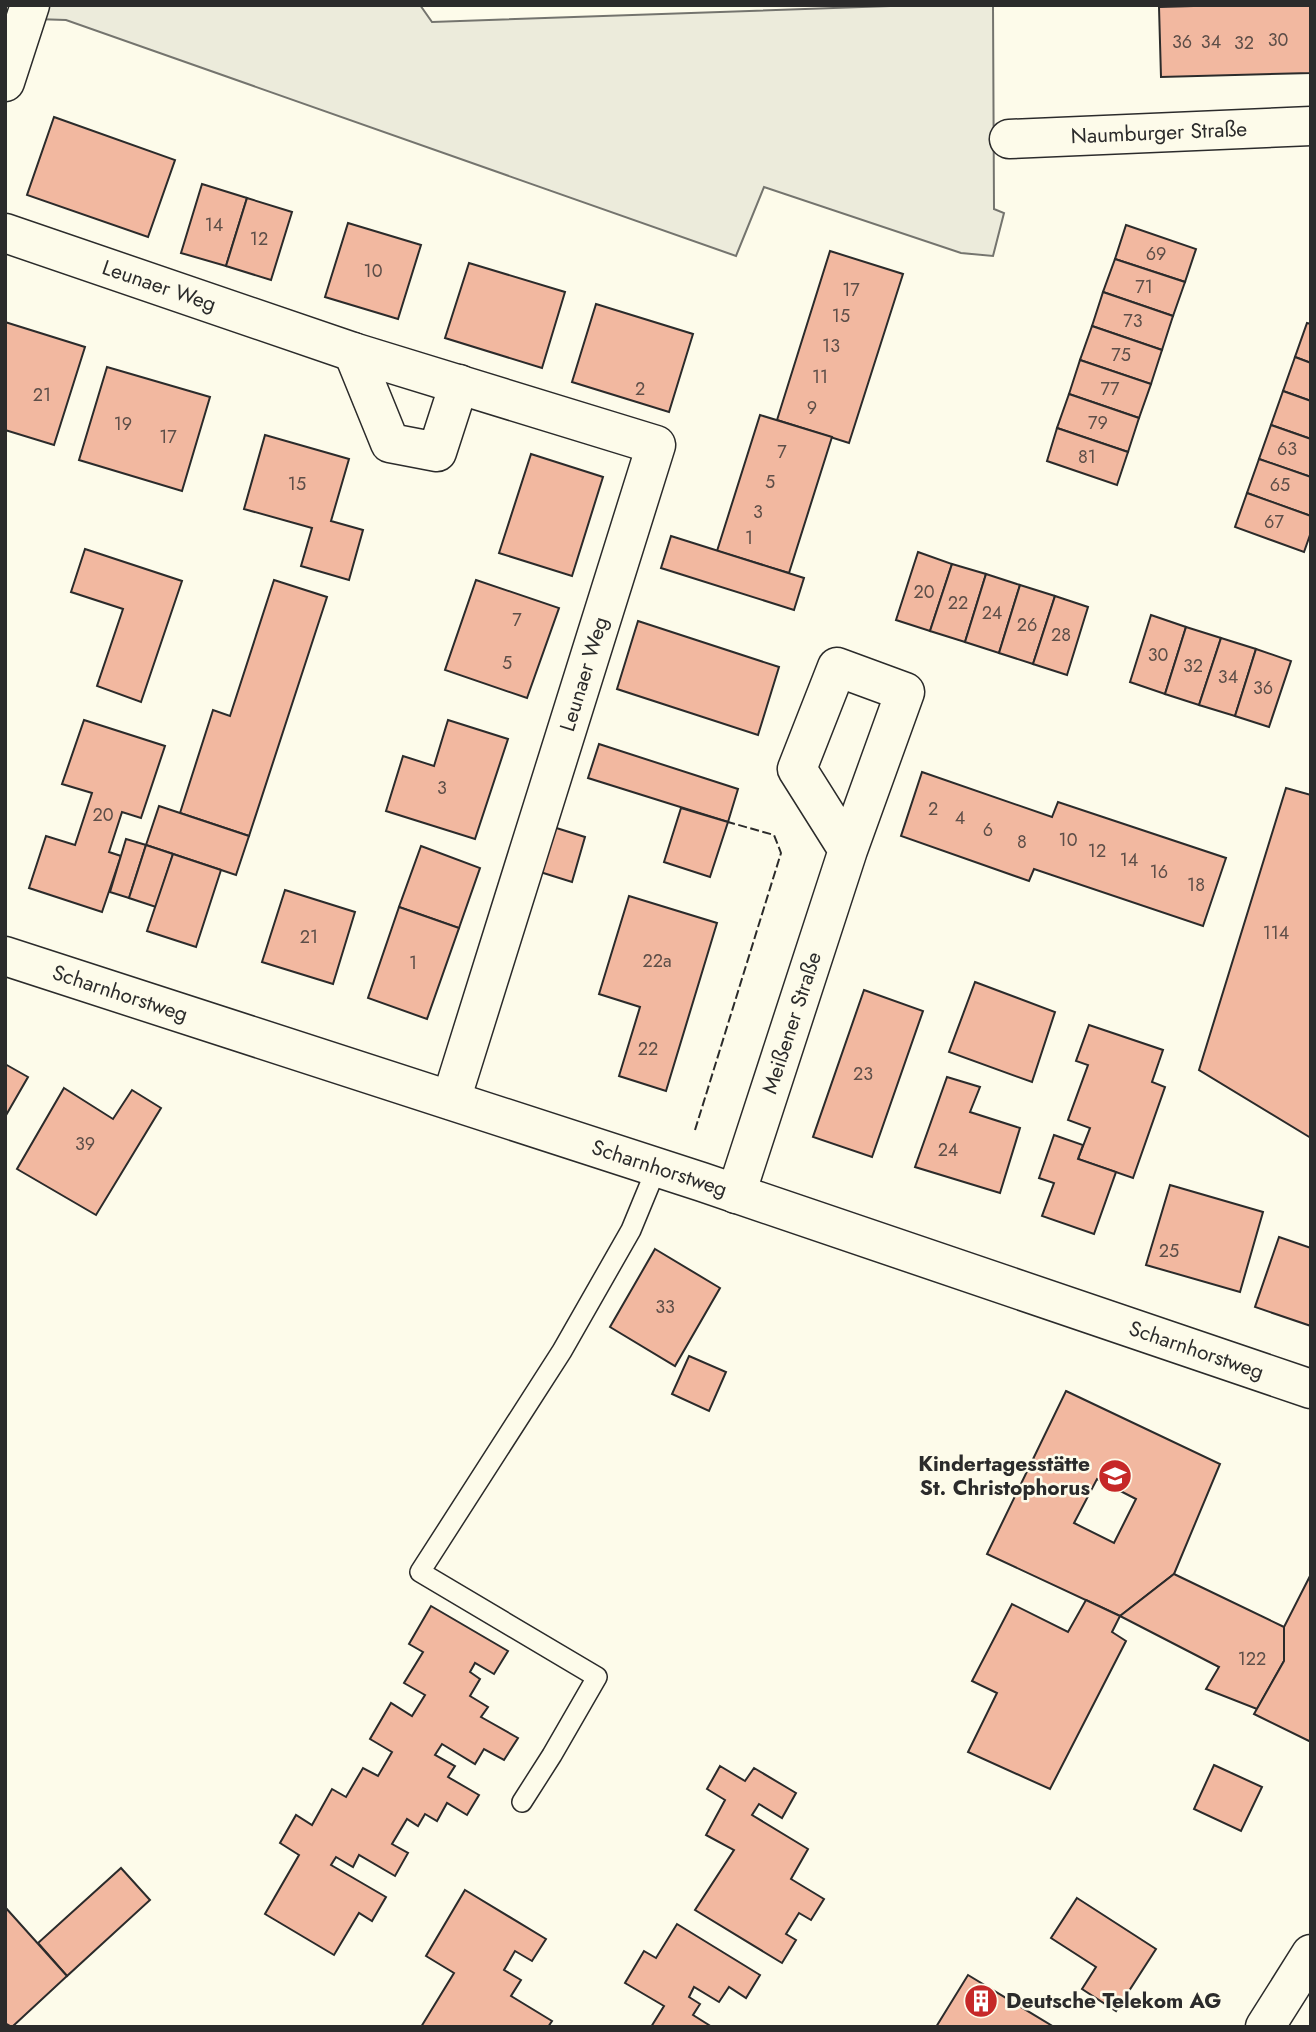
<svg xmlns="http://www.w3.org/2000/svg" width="1316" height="2032" font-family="Jost,sans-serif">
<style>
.green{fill:#ecebdb;stroke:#74746e;stroke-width:2}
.building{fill:#f2b8a0;stroke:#2b2b2b;stroke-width:2;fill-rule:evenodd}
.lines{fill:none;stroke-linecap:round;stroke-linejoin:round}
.lane-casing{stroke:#2b2b2b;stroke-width:22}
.street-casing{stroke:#2b2b2b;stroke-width:41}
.lane{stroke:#fdfbea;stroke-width:19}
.street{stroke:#fdfbea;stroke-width:38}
.fence{stroke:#2b2b2b;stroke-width:2;stroke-dasharray:9 3.5;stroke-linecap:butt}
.labels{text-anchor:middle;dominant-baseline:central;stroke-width:5;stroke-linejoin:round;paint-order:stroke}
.number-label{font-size:18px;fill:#5d4e48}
.street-label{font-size:21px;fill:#2b2b2b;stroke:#fdfbea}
.poi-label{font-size:21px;font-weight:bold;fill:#2b2b2b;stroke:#fdfbea;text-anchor:end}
</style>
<rect width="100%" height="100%" fill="#fdfbea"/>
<path class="green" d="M5 5H420L432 22 919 5H993L994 209 1004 213 993 256 961 253 764 187 736 256 66 20 5 18Z"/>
<g class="building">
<path d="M1228 5H1311V73L1161 77 1159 7Z"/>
<path d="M54 117 175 160 148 237 27 195Z"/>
<path d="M202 184 247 198 226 266 181 253Z"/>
<path d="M247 198 292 212 271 280 226 266Z"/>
<path d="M348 223 421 245 398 319 325 297Z"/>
<path d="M1126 225 1196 249 1185 282 1115 259Z"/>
<path d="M830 251 903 274 849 443 777 420Z"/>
<path d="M1115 259 1185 282 1173 316 1103 292Z"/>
<path d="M469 263 565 292 542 368 445 338Z"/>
<path d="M1103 292 1173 316 1162 350 1092 326Z"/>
<path d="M596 304 693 334 669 412 572 382Z"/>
<path d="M5 322 85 347 54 445 5 430Z"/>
<path d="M1307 323 1311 324V363L1295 357Z"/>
<path d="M1092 326 1162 350 1151 384 1080 360Z"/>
<path d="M1295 357 1311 363V401L1283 391Z"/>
<path d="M1080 360 1151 384 1139 418 1069 394Z"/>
<path d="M107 367 210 397 182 491 79 460Z"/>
<path d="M1283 391 1311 401V439L1271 425Z"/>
<path d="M1069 394 1139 418 1128 452 1057 428Z"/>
<path d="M760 415 832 437 789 573 717 551Z"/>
<path d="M1271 425 1311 439V477L1259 459Z"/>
<path d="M1057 428 1128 452 1117 485 1047 461Z"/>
<path d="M265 435 349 459 331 521 363 530 349 580 301 566 312 528 244 509Z"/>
<path d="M531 454 603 477 572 576 499 553Z"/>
<path d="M1259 459 1311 477V516L1247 493Z"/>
<path d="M1247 493 1311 516V532L1304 552 1235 527Z"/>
<path d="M671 536 804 578 794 610 661 568Z"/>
<path d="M85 549 182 581 141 702 97 686 123 609 71 592Z"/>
<path d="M918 552 952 564 930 631 896 620Z"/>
<path d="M952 564 986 574 965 642 930 631Z"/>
<path d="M986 574 1020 585 999 653 965 642Z"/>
<path d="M274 580 327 597 249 836 180 813 213 710 230 716Z"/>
<path d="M476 580 559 608 527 698 445 670Z"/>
<path d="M1020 585 1055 596 1033 664 999 653Z"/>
<path d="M1055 596 1088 607 1067 675 1033 664Z"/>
<path d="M1151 615 1186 627 1165 694 1130 682Z"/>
<path d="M638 621 779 667 758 735 617 689Z"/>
<path d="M1186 627 1221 638 1199 705 1165 694Z"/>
<path d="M1221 638 1256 649 1235 716 1199 705Z"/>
<path d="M1256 649 1291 661 1269 727 1235 716Z"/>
<path d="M84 720 165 746 141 818 122 812 109 852 121 856 102 912 29 888 46 836 75 845 92 793 62 784Z"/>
<path d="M448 720 508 739 475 839 386 811 403 756 434 766Z"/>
<path d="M599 744 738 789 728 822 588 778Z"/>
<path d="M922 772 1052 817 1058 802 1226 858 1203 926 1034 869 1029 881 901 836Z"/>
<path d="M1286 788 1311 795V1138L1199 1070Z"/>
<path d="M159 806 249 836 236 875 146 845Z"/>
<path d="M681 808 728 822 710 877 664 862Z"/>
<path d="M550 826 585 837 572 882 537 871Z"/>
<path d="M126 839 146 845 129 898 110 892Z"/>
<path d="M146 845 173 854 156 907 129 898Z"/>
<path d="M421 846 480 868 459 928 399 907Z"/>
<path d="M173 854 221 870 196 947 147 931Z"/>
<path d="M285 890 355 912 333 984 262 962Z"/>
<path d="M629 896 717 923 666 1091 619 1076 640 1007 599 994Z"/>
<path d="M399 907 459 928 427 1019 368 998Z"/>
<path d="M975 982 1055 1012 1032 1082 949 1052Z"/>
<path d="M864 990 923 1011 872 1157 813 1137Z"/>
<path d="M1089 1025 1163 1050 1152 1082 1165 1087 1133 1178 1078 1159 1090 1128 1068 1120 1088 1065 1076 1061Z"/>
<path d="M5 1064 28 1077 5 1117Z"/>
<path d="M947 1077 980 1087 970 1112 1020 1128 1000 1193 915 1167Z"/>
<path d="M64 1088 113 1119 132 1090 161 1108 96 1215 17 1169Z"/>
<path d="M1054 1135 1083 1145 1078 1159 1116 1172 1094 1234 1042 1216 1054 1183 1039 1178Z"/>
<path d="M1170 1185 1263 1212 1240 1292 1146 1265Z"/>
<path d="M1279 1237 1311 1248V1326L1255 1307Z"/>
<path d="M655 1249 720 1288 675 1366 610 1327Z"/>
<path d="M689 1356 726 1372 709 1411 672 1394Z"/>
<path d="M1066 1391 1220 1464 1174 1574 1120 1616 987 1554ZM1097 1479 1136 1499 1114 1543 1074 1523Z"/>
<path d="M1174 1574 1284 1627V1661L1257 1709 1206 1689 1219 1667 1120 1616Z"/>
<path d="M1311 1574V1739L1309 1741 1254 1714 1284 1661V1627Z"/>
<path d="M1086 1600 1120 1616 1112 1632 1126 1641 1050 1789 968 1752 997 1693 972 1681 1012 1604 1068 1632Z"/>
<path d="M431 1606 508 1651 494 1674 475 1663 470 1672 480 1679 470 1696 488 1707 481 1717 518 1738 504 1760 484 1749 475 1764 442 1744 435 1755 455 1766 448 1777 479 1795 467 1815 447 1803 437 1821 425 1814 418 1826 407 1819 392 1844 408 1853 395 1876 359 1855 353 1867 336 1857 331 1865 386 1897 372 1921 359 1913 334 1955 265 1914 299 1855 280 1843 296 1815 312 1825 332 1789 346 1797 363 1768 378 1776 392 1752 370 1739 391 1703 412 1716 425 1695 404 1683 423 1652 409 1644Z"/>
<path d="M1214 1765 1262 1787 1241 1831 1194 1809Z"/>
<path d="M720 1766 745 1781 754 1768 796 1793 782 1818 759 1804 752 1815 808 1849 791 1879 824 1899 811 1920 799 1913 786 1934 796 1940 782 1963 695 1910 734 1850 706 1835 725 1800 707 1789Z"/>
<path d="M121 1868 150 1900 67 1976 38 1943Z"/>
<path d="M465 1890 546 1939 532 1961 515 1951 504 1970 521 1980 511 1996 552 2021 548 2027H421L454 1973 426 1956Z"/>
<path d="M1077 1898 1156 1949 1116 2011 1082 1989 1096 1967 1051 1938Z"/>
<path d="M5 1907 67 1976 12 2027 5 2023Z"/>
<path d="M677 1924 760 1975 746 1998 729 1987 719 2002 694 1987 689 1997 700 2004 693 2015 712 2027H651L664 2006 625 1983 644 1951 656 1958Z"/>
<path d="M968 1975 1054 2027H936Z"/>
</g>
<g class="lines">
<g class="lane-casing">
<path id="lane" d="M522 1802 552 1755 597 1677 420 1572 562 1351 631 1230 657 1167"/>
</g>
<g class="street-casing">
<g id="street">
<path d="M5 82 30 5"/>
<path id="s1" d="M1009 139 1311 126"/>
<path id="s2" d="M5 233 353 352 656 445 451 1100"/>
<path d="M353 352 390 443 437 452 459 384"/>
<path id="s3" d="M5 956 702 1182 1311 1389"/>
<path id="s4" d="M736 1194 848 850 905 692 837 667 797 769 848 850"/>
<path d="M1265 2027 1311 1954"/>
</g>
</g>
<use href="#lane" class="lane"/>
<use href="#street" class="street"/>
<path class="fence" d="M695 1130 781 853 774 835 728 822"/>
</g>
<defs>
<g id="school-disc" transform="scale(1.75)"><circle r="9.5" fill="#c62828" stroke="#fdfbea"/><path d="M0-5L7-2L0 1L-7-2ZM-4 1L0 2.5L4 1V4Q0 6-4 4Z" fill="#fff"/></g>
<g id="building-disc" transform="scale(1.75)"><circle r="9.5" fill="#c62828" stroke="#fdfbea"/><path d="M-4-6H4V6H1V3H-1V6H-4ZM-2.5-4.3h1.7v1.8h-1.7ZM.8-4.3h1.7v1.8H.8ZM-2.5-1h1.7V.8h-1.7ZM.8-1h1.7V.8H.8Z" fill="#fff"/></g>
</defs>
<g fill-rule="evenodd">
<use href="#school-disc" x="1115" y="1476"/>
<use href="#building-disc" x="981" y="2001"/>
</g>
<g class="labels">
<g class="number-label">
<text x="1278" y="40">30</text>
<text x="1182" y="42">36</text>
<text x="1211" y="42">34</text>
<text x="1244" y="43">32</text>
<text x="214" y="225">14</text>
<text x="259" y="239">12</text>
<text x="1156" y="254">69</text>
<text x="373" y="271">10</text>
<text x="1144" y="287">71</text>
<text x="851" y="290">17</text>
<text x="841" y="316">15</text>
<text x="1133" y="321">73</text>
<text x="831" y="346">13</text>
<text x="1121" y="355">75</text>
<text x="820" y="377">11</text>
<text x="640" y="389">2</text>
<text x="1110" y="389">77</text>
<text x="42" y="395">21</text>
<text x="812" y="408">9</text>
<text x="1098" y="423">79</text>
<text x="123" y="424">19</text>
<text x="168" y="437">17</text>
<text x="1287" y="449">63</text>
<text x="782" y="452">7</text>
<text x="1087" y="457">81</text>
<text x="770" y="482">5</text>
<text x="297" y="484">15</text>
<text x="1280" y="485">65</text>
<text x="758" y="512">3</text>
<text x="1274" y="522">67</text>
<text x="749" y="538">1</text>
<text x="924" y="592">20</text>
<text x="958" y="603">22</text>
<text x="992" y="613">24</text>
<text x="517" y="620">7</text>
<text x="1027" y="625">26</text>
<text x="1061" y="635">28</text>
<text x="1158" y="655">30</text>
<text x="507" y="663">5</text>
<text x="1193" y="666">32</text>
<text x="1228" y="677">34</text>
<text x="1263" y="688">36</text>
<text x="442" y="788">3</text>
<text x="933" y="809">2</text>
<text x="103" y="815">20</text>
<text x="960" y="818">4</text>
<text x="988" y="830">6</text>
<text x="1068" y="840">10</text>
<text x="1022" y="842">8</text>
<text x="1097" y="851">12</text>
<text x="1129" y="860">14</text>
<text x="1159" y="872">16</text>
<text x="1196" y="885">18</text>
<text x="1276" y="933">114</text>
<text x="309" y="937">21</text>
<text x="657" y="961">22a</text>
<text x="413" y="963">1</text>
<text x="648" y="1049">22</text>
<text x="863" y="1074">23</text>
<text x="85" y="1144">39</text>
<text x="948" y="1150">24</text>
<text x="1169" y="1251">25</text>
<text x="665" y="1307">33</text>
<text x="1252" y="1659">122</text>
</g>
<g class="street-label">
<text stroke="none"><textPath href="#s1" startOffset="150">Naumburger Straße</textPath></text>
<text stroke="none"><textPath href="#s2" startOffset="163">Leunaer Weg</textPath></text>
<text transform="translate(584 674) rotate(-73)">Leunaer Weg</text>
<text stroke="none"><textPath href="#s3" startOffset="121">Scharnhorstweg</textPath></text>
<text stroke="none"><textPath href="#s4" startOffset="180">Meißener Straße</textPath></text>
<text stroke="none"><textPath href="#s3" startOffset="688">Scharnhorstweg</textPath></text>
<text stroke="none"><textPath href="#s3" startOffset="1255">Scharnhorstweg</textPath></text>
</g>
<g class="poi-label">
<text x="1090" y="1464">Kindertagesstätte<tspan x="1090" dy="24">St. Christophorus</tspan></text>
<text x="1006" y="2001" text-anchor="start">Deutsche Telekom AG</text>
</g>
</g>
<rect width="1316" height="2032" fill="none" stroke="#2b2b2b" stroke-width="14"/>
</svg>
